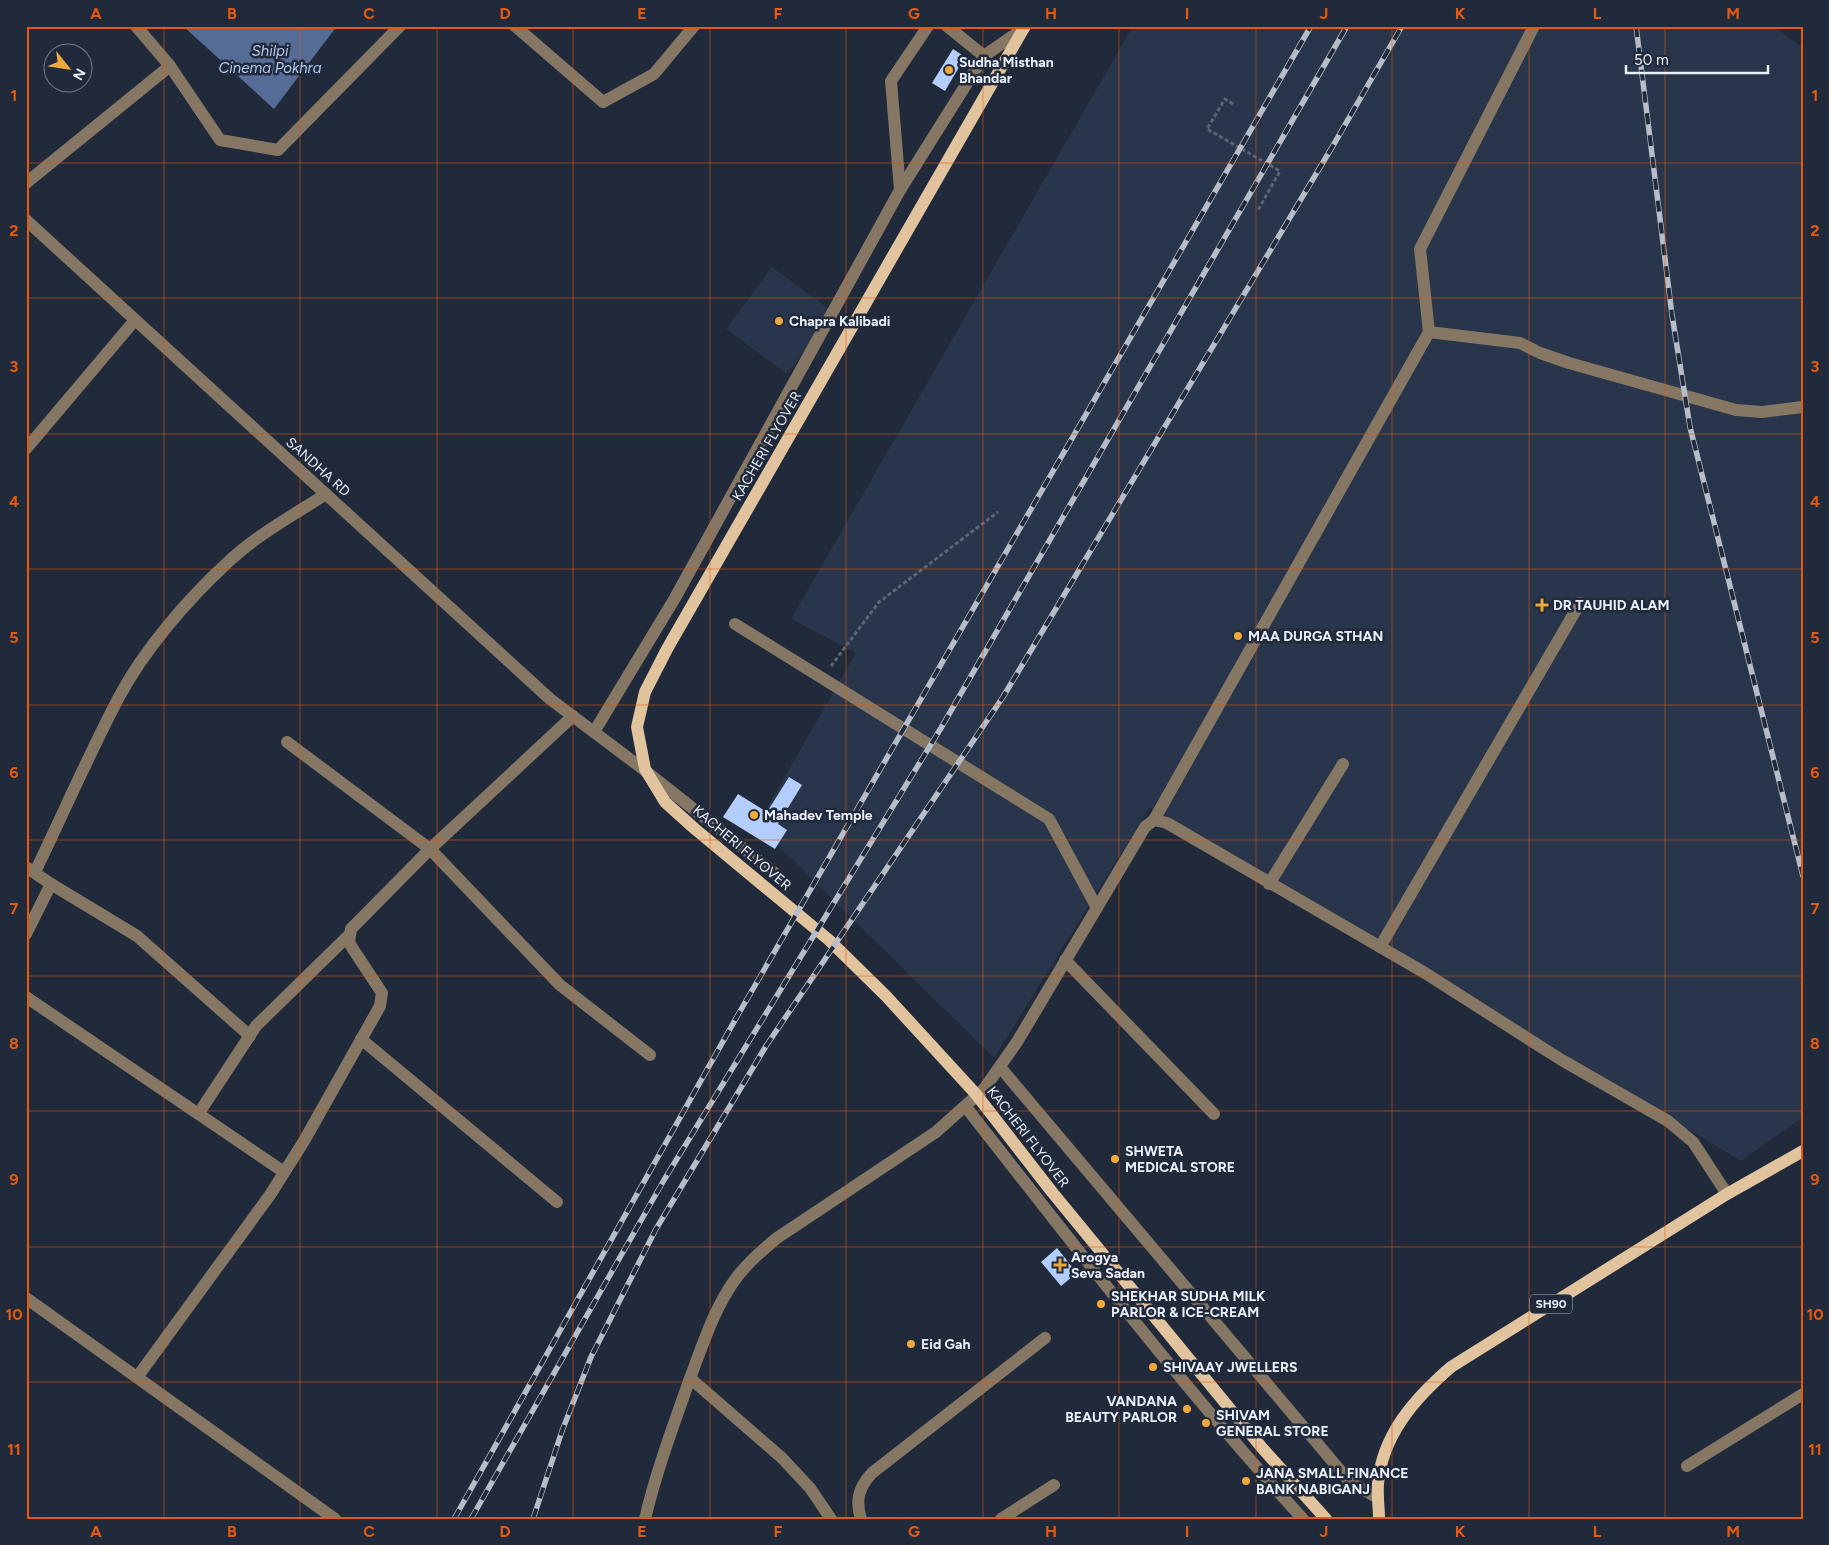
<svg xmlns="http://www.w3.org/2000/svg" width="1829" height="1545" font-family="Figtree,sans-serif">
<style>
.built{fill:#29354b}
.water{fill:#556c96}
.building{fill:#b3cdfd}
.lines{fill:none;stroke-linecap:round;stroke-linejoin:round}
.path{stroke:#5d6575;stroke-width:3;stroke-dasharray:4 2.5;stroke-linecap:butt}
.minor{stroke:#857764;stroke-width:12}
.major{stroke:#e1c39d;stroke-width:12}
.rail-casing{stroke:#b6bdc9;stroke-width:5.5}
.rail{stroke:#212a3b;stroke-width:4;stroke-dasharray:11;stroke-linecap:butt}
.grid{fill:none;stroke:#e8590c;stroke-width:1;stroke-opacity:0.55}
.poi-dot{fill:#eea83c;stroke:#212a3b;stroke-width:2}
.labels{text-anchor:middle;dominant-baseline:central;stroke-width:5;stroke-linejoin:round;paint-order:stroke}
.shield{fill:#212a3b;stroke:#aeb5c1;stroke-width:1}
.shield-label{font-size:12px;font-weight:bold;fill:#eaf0fb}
.poi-label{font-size:14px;font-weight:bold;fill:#eaf0fb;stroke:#212a3b;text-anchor:start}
.street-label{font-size:14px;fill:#eaf0fb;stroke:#212a3b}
.water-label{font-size:15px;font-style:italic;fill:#b4caf2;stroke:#212a3b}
.neatline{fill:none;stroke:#e8590c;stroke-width:2}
.grid-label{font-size:16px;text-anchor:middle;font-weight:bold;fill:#e8590c}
</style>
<rect width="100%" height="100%" fill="#212a3b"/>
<g class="built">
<path d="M1133 26H1773L1803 48V1117L1741 1161 1150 807 994 1058 757 825 856 653 791 619Z"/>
<path d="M772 267 833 312 787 374 726 329Z"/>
</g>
<path class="water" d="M183 26H337L274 109Z"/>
<g class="building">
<path d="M953 49 965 57 945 91 932 83Z"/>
<path d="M789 777 802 785 778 824 787 830 775 849 723 817 738 794 767 812Z"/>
<path d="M1057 1248 1077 1273 1061 1286 1041 1262Z"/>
</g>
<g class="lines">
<g class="path">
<path d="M1233 104 1225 99 1207 129 1280 171 1258 210"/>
<path d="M831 666 879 602 998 512"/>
</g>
<g class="minor">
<path d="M136 26 170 66 220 140 278 150 400 26"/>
<path d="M515 26 603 102 654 74 694 26"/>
<path d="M947 26 984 56"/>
<path d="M26 183 170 66"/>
<path d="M900 190 891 81 928 26"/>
<path d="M26 220 550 699 643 769 777 875"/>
<path d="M1429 332 1520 343 1540 353 1569 363 1736 410 1762 412 1803 407"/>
<path d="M26 449 135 320"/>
<path d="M735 624 1049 819 1097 908"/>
<path d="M594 732 675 598 900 190 984 56 1024 28"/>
<path d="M287 742 430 849 560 985 650 1055"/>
<path d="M1154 820 1429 332 1420 249 1534 26"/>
<path d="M26 867 51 884 26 934"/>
<path d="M35 872C63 814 89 754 119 697 144 650 187 600 226 564 255 536 292 516 326 494"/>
<path d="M51 884 137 936 250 1036"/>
<path d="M1269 884 1343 764"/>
<path d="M1380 947 1580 603"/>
<path d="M1065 960 1214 1114"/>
<path d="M26 997 284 1172"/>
<path d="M361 1039 557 1202"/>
<path d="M1000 1067 1349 1481 1378 1498"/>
<path d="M965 1106C1075 1246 1183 1388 1303 1519"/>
<path d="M199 1113 256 1026 349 935"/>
<path d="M26 1298 335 1519"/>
<path d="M138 1376 270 1195 304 1141 380 1006 382 993 353 949 349 942 351 929 430 849 573 716"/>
<path d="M690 1378 782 1458 810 1488 831 1519"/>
<path d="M1687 1466 1803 1394"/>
<path d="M645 1519C656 1472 673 1427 689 1381 702 1347 713 1311 734 1281 746 1264 761 1251 777 1238L936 1132 984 1089 1017 1042 1145 827 1154 820 1167 823 1425 973 1560 1059 1668 1121 1693 1142 1727 1194"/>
<path d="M861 1519C855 1500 859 1487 872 1473L1045 1338"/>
<path d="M1001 1519 1054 1485"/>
</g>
<g class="major">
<path d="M1025 26 667 649 645 692 637 727 645 769 665 802 695 829 829 940 886 996 975 1093 1052 1192 1263 1449 1326 1519"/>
<path d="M1379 1519C1379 1507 1377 1496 1378 1484 1382 1435 1415 1398 1451 1367L1727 1194 1803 1151"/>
</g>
<g class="rail-casing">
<g id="rail">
<path d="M1636 26 1672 315 1690 427 1803 876"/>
<path d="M454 1519 739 1013 1311 26"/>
<path d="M471 1519 664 1180 941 728 1347 26"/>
<path d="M533 1519 562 1431 591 1357 656 1229 766 1046 1003 697 1334 144 1402 26"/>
</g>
</g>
<use href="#rail" class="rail"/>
</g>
<path class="grid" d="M164 26V1519M300 26V1519M437 26V1519M573 26V1519M710 26V1519M846 26V1519M983 26V1519M1119 26V1519M1256 26V1519M1392 26V1519M1529 26V1519M1665 26V1519M26 163H1803M26 298H1803M26 434H1803M26 569H1803M26 705H1803M26 840H1803M26 976H1803M26 1111H1803M26 1247H1803M26 1382H1803"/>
<g class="poi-dot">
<circle cx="949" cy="70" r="5"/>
<circle cx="779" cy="321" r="5"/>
<path d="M1539.5 597.5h5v5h5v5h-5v5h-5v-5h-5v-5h5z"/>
<circle cx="1238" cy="636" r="5"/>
<circle cx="754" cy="815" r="5"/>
<circle cx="1115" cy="1159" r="5"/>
<path d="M1057.5 1257.5h5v5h5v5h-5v5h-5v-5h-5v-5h5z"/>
<circle cx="1101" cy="1304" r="5"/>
<circle cx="911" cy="1344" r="5"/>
<circle cx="1153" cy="1367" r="5"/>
<circle cx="1187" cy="1409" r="5"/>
<circle cx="1206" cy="1423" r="5"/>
<circle cx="1246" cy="1481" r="5"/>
</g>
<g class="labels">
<rect class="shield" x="1530" y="1294.5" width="42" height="19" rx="4"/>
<g class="shield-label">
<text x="1551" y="1304">SH90</text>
</g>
<g class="poi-label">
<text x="959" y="62">Sudha Misthan<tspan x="959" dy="16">Bhandar</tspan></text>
<text x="789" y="321">Chapra Kalibadi</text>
<text x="1553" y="605">DR TAUHID ALAM</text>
<text x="1248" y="636">MAA DURGA STHAN</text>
<text x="764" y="815">Mahadev Temple</text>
<text x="1125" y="1151">SHWETA<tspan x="1125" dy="16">MEDICAL STORE</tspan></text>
<text x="1071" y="1257">Arogya<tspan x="1071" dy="16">Seva Sadan</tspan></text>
<text x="1111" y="1296">SHEKHAR SUDHA MILK<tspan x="1111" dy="16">PARLOR &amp; ICE-CREAM</tspan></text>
<text x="921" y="1344">Eid Gah</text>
<text x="1163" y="1367">SHIVAAY JWELLERS</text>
<text x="1177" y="1401" text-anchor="end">VANDANA<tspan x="1177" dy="16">BEAUTY PARLOR</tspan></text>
<text x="1216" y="1415">SHIVAM<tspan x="1216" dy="16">GENERAL STORE</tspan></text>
<text x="1256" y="1473">JANA SMALL FINANCE<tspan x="1256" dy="16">BANK NABIGANJ</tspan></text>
</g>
<g class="street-label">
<text transform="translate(767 446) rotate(-60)">KACHERI FLYOVER</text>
<text transform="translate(318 467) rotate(42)">SANDHA RD</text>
<text transform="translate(742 848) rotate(40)">KACHERI FLYOVER</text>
<text transform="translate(1028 1137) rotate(52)">KACHERI FLYOVER</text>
</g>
<g class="water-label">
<text x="270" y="51">Shilpi<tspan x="270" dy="17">Cinema Pokhra</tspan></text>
</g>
</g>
<rect width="1829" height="1545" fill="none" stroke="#212a3b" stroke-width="55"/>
<g transform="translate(68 68) rotate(120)"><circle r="24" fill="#212a3b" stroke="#717988"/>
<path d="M0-4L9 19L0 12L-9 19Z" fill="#eea83c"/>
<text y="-8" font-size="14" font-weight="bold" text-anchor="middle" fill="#eaf0fb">N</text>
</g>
<path d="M1626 65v8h142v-8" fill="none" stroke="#eaf0fb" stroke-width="2.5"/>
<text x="1634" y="65" font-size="15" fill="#eaf0fb" stroke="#212a3b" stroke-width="4" paint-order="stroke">50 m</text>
<rect x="28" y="28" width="1774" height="1490" class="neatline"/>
<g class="grid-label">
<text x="96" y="19">A</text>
<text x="232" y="19">B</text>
<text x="369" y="19">C</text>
<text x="505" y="19">D</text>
<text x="642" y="19">E</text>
<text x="778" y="19">F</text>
<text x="914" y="19">G</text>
<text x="1051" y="19">H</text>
<text x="1187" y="19">I</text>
<text x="1324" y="19">J</text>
<text x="1460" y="19">K</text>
<text x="1597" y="19">L</text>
<text x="1733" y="19">M</text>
<text x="14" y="101">1</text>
<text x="1815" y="101">1</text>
<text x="14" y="236">2</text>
<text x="1815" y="236">2</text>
<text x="14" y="372">3</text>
<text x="1815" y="372">3</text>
<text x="14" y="507">4</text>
<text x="1815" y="507">4</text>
<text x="14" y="643">5</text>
<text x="1815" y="643">5</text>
<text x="14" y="778">6</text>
<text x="1815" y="778">6</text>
<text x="14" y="914">7</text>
<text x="1815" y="914">7</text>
<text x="14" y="1049">8</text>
<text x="1815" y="1049">8</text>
<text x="14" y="1185">9</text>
<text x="1815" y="1185">9</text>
<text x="14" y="1320">10</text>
<text x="1815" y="1320">10</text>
<text x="14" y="1455">11</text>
<text x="1815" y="1455">11</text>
<text x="96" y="1537">A</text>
<text x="232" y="1537">B</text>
<text x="369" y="1537">C</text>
<text x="505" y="1537">D</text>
<text x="642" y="1537">E</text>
<text x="778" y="1537">F</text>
<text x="914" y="1537">G</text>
<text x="1051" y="1537">H</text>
<text x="1187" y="1537">I</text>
<text x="1324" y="1537">J</text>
<text x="1460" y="1537">K</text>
<text x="1597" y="1537">L</text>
<text x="1733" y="1537">M</text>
</g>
</svg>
